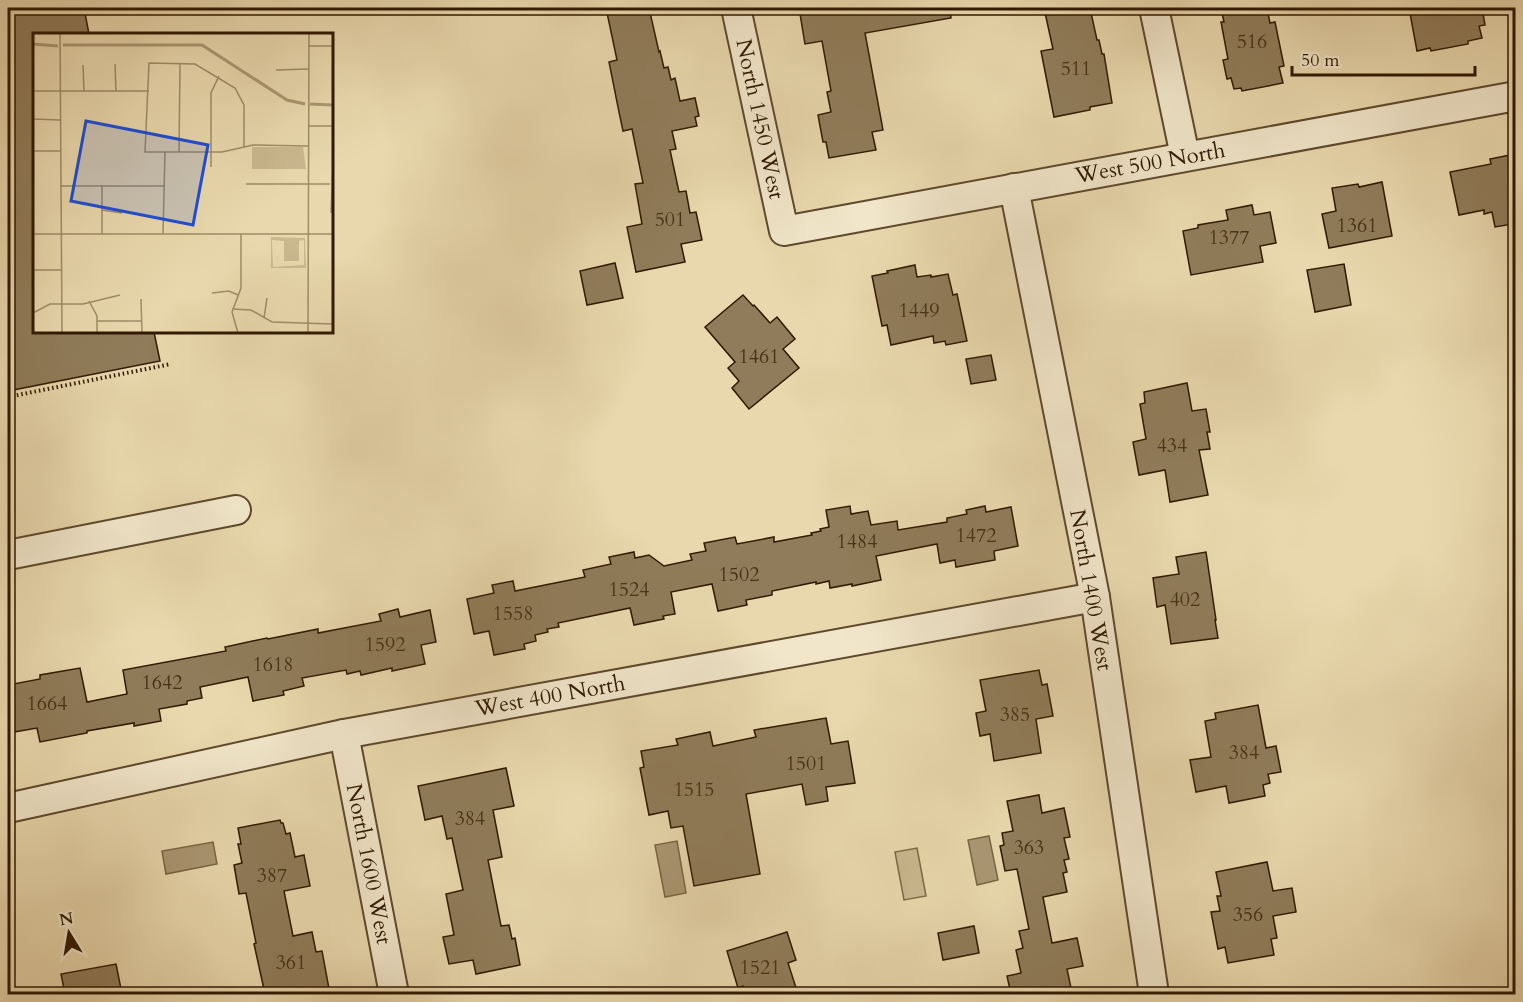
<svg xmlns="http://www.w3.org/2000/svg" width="1523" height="1002" font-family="Cardo,serif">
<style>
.green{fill:#cab890;stroke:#7d6848;stroke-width:1.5}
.water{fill:#aa9773;stroke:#796545;stroke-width:1.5}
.building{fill:#907c5a;stroke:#301901;stroke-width:1.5}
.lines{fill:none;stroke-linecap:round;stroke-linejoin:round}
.minor-casing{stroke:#5e492c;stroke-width:32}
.path{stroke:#301901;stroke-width:4;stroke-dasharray:1.5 3;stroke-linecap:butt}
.minor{stroke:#f1e6ca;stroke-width:28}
.labels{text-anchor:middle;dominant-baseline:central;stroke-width:4.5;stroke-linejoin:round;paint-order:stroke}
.number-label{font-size:20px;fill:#483217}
.street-label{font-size:22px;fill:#301901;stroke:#f1e6ca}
.inset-river{fill:none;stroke:#aa9773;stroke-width:3}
.inset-road{fill:none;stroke:#9f8c68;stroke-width:1.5}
.view{fill:#1d4ed8;fill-opacity:0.15;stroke:#1d4ed8;stroke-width:3}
.inset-edge{fill:none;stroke:#301901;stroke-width:3}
</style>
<rect width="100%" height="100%" fill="#e9d8ad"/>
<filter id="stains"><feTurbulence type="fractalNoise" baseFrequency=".00333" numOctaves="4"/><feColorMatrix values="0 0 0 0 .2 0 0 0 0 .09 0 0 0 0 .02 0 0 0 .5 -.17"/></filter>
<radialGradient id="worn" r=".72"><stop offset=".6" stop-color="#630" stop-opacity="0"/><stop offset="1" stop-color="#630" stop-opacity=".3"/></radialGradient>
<path class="green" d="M917 848 926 896 904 900 895 852Z"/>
<g class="water">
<path d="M989 836 998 880 977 885 968 840Z"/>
<path d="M677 841 686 893 665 897 655 845Z"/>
<path d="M213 842 217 864 166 874 162 851Z"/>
</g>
<g class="building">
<path d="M8 8H84L89 34H34V332H154L160 361 8 391Z"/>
<path d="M606 8H649L659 52 660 51 664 68 668 67 671 80 675 78 680 101 695 98 699 116 695 117 697 126 672 131 676 149 670 150 679 192 686 191 690 213 696 212 702 240 681 244 685 262 636 272 627 227 642 224 635 184 643 183 632 129 623 131 619 112 609 62 617 60Z"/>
<path d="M799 8H868L869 12 894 8H950L951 18 865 33 883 130 872 132 876 150 829 158 826 142H823L818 115 831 112 827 92 831 91 822 41 805 44Z"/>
<path d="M1044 8H1090L1097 40H1099L1102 54H1104L1112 103 1090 107V110L1054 117 1041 51 1053 49Z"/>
<path d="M1221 8H1260L1261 14 1268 13 1270 23 1275 22 1284 66 1279 67 1283 83 1242 91 1241 88 1234 89 1231 78 1227 79 1223 60 1228 59 1221 22H1224Z"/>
<path d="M1409 8H1482L1485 25 1479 26 1482 38 1468 41V44L1431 51 1430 48 1417 51Z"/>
<path d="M1515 154V216H1512L1513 224 1495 227 1492 212 1484 214V210L1459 215 1450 172 1491 164 1490 159Z"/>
<path d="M1382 182 1392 236 1329 248 1322 214 1336 211 1332 188 1358 184 1359 187Z"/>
<path d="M1252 205 1254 215 1270 212 1276 243 1260 246 1263 262 1191 275 1183 231 1198 228V225L1228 220 1226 210Z"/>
<path d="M615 263 623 298 587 305 580 271Z"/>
<path d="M1344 264 1351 305 1315 312 1307 270Z"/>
<path d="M915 265 917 277 931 275V277L948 274 953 295 957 294 967 341 946 345 945 341 934 343 933 336 891 345 887 325 882 326 872 276 888 273 887 271Z"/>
<path d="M743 295 753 306 754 305 770 323 777 317 795 339 783 349 799 368 749 409 732 388 739 381 728 368 735 362 705 327Z"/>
<path d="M991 355 996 380 971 384 966 359Z"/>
<path d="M1187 383 1192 411 1206 409 1210 432H1207L1210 449 1199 450 1208 495 1170 502 1165 470 1139 475 1133 442 1146 439 1140 404 1145 403 1144 392Z"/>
<path d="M850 506 851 514 868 511 871 525 897 521 898 530 947 522V518L967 514 966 510 985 506 986 512 1011 507 1018 546 994 551 995 560 956 567 955 560 940 563 937 544 876 556 881 580 852 586V584L830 588 829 581 816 584V582L772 591V595L746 600 747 605 718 611 712 584 671 592 675 614 663 616 664 619 634 625 630 608 558 623 559 627 547 629 548 632 535 635 536 641 524 644 525 649 494 655 489 631 474 634 467 599 494 593 492 585 513 581 515 591 585 577 583 570 611 564 609 557 634 552 635 558 649 555 664 566 692 560 690 554 706 551 704 543 735 537 737 544 774 537V542L812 535 811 533 821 531 820 529 829 527 826 510Z"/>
<path d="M1206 552 1216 620H1215L1218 638 1171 644 1165 605 1157 607 1153 578 1179 574 1176 557Z"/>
<path d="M398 609 400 617 430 610 436 642 421 645 425 664 392 671V668L361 675 360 671 347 674 346 670 302 678 304 686 283 691 284 695 253 701 248 677 200 687 202 698 187 701V704L159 709 161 721 134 726V723L87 731V733L40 742 37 728 8 733V685L40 679V675L80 668 87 702 127 694 123 670 226 651 225 647 267 638 268 639 318 629V633L381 621 379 614Z"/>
<path d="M1039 670 1042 685 1047 684 1053 716 1036 719 1041 753 994 761 990 734 980 736 976 713 986 711 980 680Z"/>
<path d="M1258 705 1266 748 1276 746 1281 772 1268 774 1270 783 1263 785 1265 796 1229 803 1226 786 1196 792 1190 760 1211 757 1205 721 1216 719 1215 713Z"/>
<path d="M826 718 831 744 848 741 855 783 826 787 828 801 806 805 802 784 746 794 760 874 694 886 683 826 671 828 668 811 649 815 640 768 644 767 641 751 678 745 676 739 710 732 713 746 756 737 754 730Z"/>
<path d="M506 768 514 806 493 810 502 857 488 860 501 926 509 925 512 939 515 938 520 965 476 974 473 960 449 964 443 937 454 935 446 894 463 890 452 838 447 839 442 816 425 820 418 786Z"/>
<path d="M1039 795 1042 813 1064 808 1070 837 1064 838 1069 859 1064 860 1067 872 1063 873 1067 892 1043 897 1052 943 1077 938 1083 966 1067 969 1071 988 1070 989 1071 994H1011L1007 976 1021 973 1016 950 1023 948 1019 931 1029 929 1017 869 1005 871 1000 846 1004 845 1002 833 1013 831 1007 801Z"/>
<path d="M280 820 281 823H283L286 834 290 833 295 857 304 855 310 886 284 891 293 936 312 932 316 952 322 951 330 994H265L254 944 256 943 246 893 239 894 234 865 242 863 238 844H241L238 828Z"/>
<path d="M1267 862 1273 891 1292 888 1296 912 1273 916 1277 938 1271 939 1274 955 1228 963 1225 947 1218 949 1211 912 1220 911 1217 896H1221L1216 872Z"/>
<path d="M974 926 979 953 943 960 938 933Z"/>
<path d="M787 932 796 960 788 963 798 994H746L743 986 738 988 727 951Z"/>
<path d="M116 964 122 994H65L61 974Z"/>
</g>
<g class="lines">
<g class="minor-casing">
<g id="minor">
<path d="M736 8 784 231 1516 96"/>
<path d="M1154 8 1185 156"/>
<path d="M1014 188 1095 597 1154 994"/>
<path d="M8 555 236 510"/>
<path d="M344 734 394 994"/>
<path d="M8 808 344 734 1095 597"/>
</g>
</g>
<path class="path" d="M8 397 171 364"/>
<use href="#minor" class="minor"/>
</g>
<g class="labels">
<g class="number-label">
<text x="1252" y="41">516</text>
<text x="1076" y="68">511</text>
<text x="670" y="219">501</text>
<text x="1357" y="225">1361</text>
<text x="1229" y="237">1377</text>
<text x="919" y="310">1449</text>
<text x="759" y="356">1461</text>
<text x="1172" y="445">434</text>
<text x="976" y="535">1472</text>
<text x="857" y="541">1484</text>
<text x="739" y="574">1502</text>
<text x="629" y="589">1524</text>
<text x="1185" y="599">402</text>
<text x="513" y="613">1558</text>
<text x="385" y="644">1592</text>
<text x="273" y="664">1618</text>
<text x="162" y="682">1642</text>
<text x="47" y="703">1664</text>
<text x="1015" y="714">385</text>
<text x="1244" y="752">384</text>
<text x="806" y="763">1501</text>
<text x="694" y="789">1515</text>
<text x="470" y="818">384</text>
<text x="1029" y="847">363</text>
<text x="272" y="875">387</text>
<text x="1248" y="914">356</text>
<text x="291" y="962">361</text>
<text x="760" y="967">1521</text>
</g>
<g class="street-label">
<text transform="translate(760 119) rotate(78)">North 1450 West</text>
<text transform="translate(1150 163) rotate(-10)">West 500 North</text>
<text transform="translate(1091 590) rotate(80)">North 1400 West</text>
<text transform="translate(550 696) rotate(-10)">West 400 North</text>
<text transform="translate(369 864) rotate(79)">North 1600 West</text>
</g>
</g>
<g transform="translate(33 33)">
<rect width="300" height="300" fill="#e9d8ad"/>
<path d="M219 114H270L273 136H219ZM238 204 272 205 273 235H238ZM239 207 251 208V228H266V208L271 207V232L240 234Z" fill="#cab890" fill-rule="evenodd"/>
<path class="inset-river" d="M0 11 25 13M30 12H169L254 67 272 71M277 71 300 72"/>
<path class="inset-road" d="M27 0 29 300M275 13H300M82 31 83 58M50 32 51 58M243 37 275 36M0 58H116M0 86 27 87M275 93H300M211 114V72L202 55 162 31 116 30 112 119H189L220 112 275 113M0 118H27M146 119 147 31M178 134V60L186 43M213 151H297M27 153H132M69 177 89 180M298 180 300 130M0 201H300M69 201V152M130 201 132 119M0 237H28M179 260 196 258 205 262M108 266 109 300M56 268 64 283V299M199 276 218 277 239 289 300 291M0 280 17 271H50L87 262M231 285 234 265M64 288H109M205 300 199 279 208 255V201M275 300 276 0"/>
<path class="view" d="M53 88 175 112 160 192 38 168Z"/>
<rect width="300" height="300" class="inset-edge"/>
</g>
<rect width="1523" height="1002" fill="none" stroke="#e9d8ad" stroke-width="30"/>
<rect x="9" y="9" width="1505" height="984" fill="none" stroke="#301901" stroke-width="3"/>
<rect x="15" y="15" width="1493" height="972" fill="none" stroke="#301901" stroke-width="1.5"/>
<g transform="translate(69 933) rotate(349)" stroke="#f1e6ca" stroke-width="4.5" paint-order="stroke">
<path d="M0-4.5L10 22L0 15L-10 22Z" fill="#301901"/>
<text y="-9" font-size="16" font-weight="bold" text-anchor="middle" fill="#301901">N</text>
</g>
<path d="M1292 66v9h183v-9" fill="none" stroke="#301901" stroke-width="3"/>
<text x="1301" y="66" font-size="18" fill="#301901" stroke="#f1e6ca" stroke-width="4.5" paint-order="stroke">50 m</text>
<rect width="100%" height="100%" filter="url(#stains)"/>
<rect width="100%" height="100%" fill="url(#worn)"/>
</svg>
